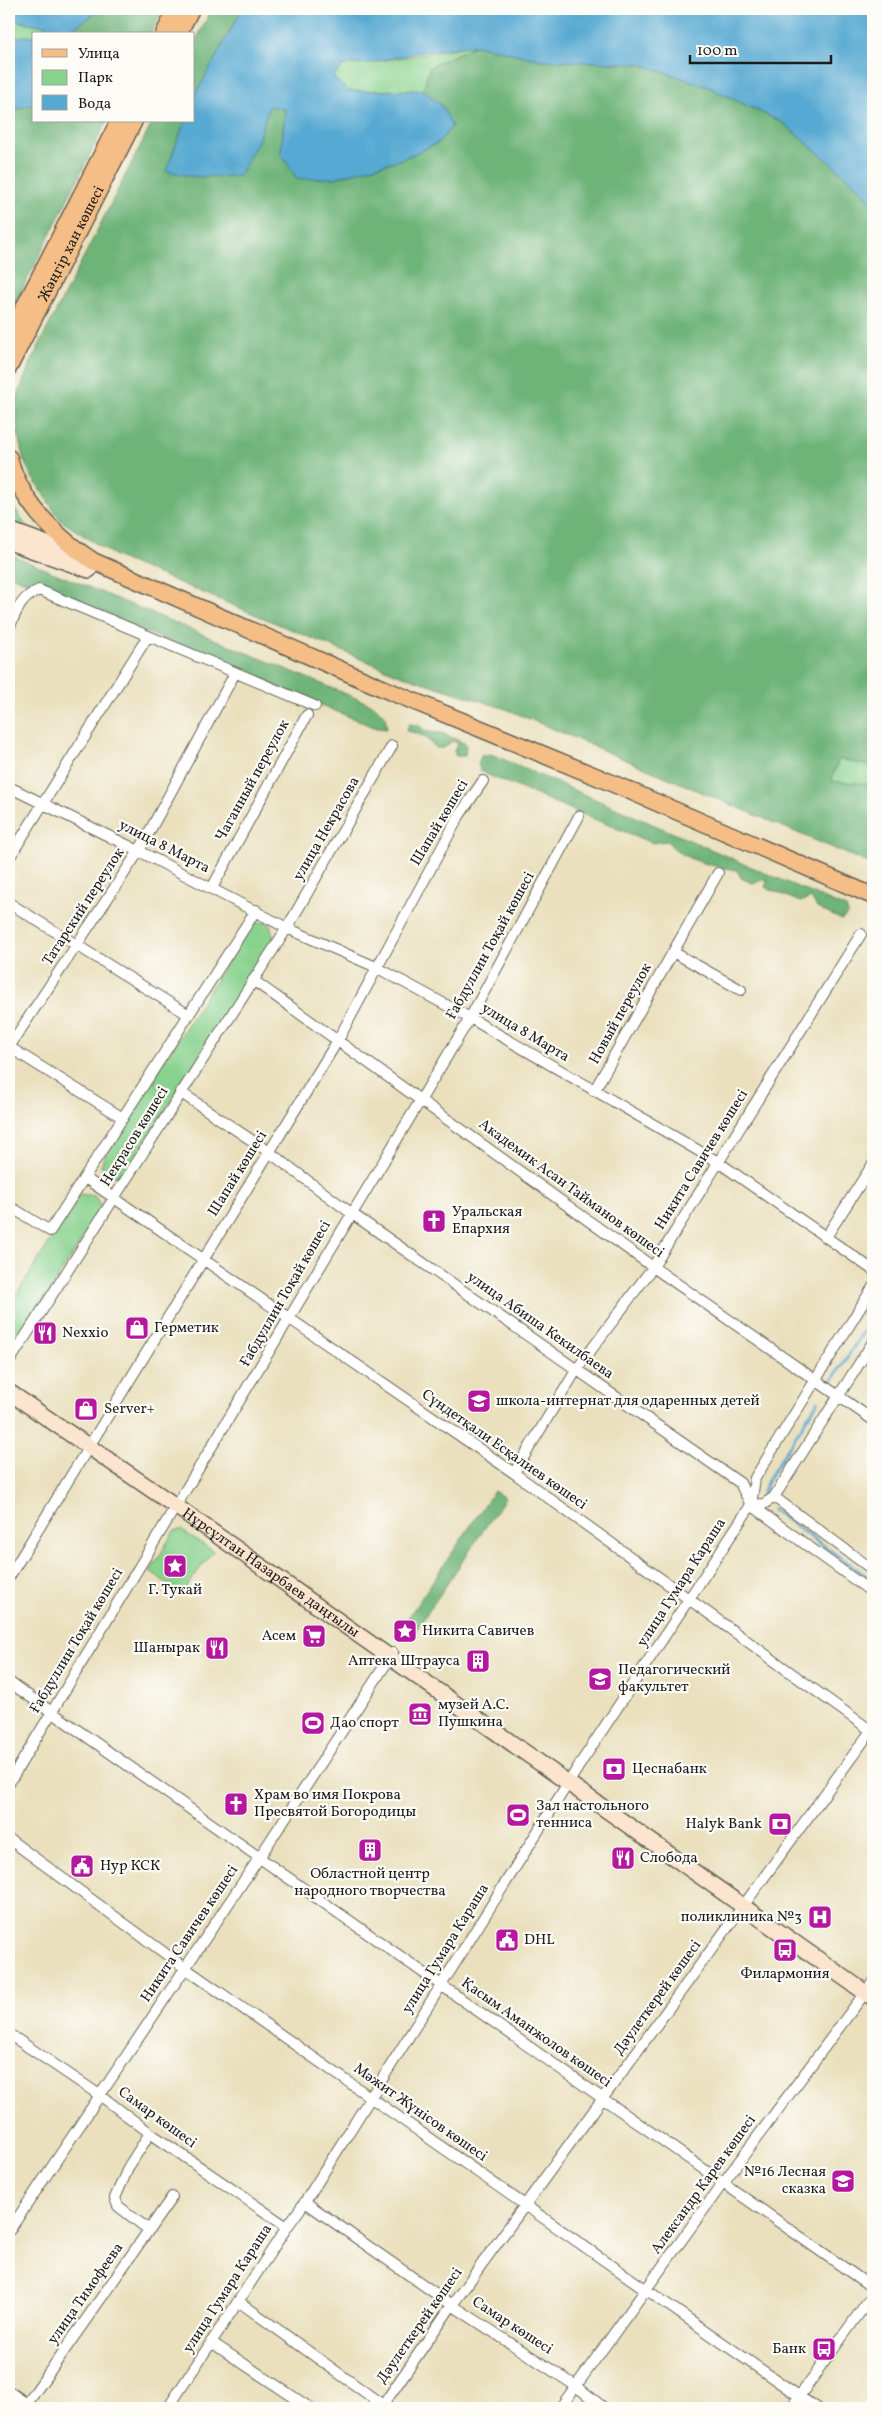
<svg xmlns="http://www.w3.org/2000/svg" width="882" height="2417" font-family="Vollkorn,serif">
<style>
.green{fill:#89d28e;stroke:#527755}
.forest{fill:#6eb479;stroke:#45684a}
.water{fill:#57a9d2;stroke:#3a6277}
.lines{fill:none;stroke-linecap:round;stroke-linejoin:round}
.stream{stroke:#57a9d2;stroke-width:3}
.minor-casing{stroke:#646155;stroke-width:12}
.tertiary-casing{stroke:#646155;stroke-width:15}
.secondary-casing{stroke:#646155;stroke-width:18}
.primary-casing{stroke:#646155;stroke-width:19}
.minor{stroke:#fff;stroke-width:10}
.tertiary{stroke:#fff;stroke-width:12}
.secondary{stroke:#fbe5cf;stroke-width:15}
.primary{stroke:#f5be86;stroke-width:16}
.labels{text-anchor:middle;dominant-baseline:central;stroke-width:4.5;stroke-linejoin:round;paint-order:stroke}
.street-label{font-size:15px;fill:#1c1c1c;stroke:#fdfcf7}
.poi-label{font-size:15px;fill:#1c1c1c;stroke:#fdfcf7;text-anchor:start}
</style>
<rect width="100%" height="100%" fill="#fdfcf7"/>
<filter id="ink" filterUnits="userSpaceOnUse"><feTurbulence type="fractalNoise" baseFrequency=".02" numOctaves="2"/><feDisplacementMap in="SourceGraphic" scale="10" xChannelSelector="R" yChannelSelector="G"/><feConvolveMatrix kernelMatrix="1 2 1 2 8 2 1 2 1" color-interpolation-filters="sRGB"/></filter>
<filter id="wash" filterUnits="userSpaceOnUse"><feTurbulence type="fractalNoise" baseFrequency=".0096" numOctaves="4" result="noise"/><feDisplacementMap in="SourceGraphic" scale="20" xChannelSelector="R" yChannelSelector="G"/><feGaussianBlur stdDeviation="1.12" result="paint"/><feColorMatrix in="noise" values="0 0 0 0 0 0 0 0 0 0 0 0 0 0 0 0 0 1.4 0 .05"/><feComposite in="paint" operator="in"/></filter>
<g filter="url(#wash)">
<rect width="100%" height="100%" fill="#eae0be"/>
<path class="green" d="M96 9H107L93 34H34V36L9 37V20L70 30 96 13Z
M476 45 430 67 423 90 348 91 333 77 344 65C388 62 432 51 476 45Z
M9 499 28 530 9 524Z
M839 759 870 766 873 770V781L868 784 831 782Z
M269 922 274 939 127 1170 120 1177 108 1175 101 1165 105 1155 252 923Z
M80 1194 95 1196 102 1208 9 1355V1306Z
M181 1530 213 1551 182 1593 150 1572 174 1531Z"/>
<path class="forest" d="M96 9H163L151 34H68L70 30 96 13Z
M212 9H242L194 99V44Z
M476 45 542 60 640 64 708 87 783 123 862 190 873 205V770L870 766 839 759 831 781 868 784 873 781V865L506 709 400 675 115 556 60 520 32 477 24 461 18 436 15 403 28 369 47 329 153 121H185L167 171 258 141 269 106 285 109 281 154 335 178 402 159 438 143 443 107 423 90 430 67Z
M34 104V121H107L9 316V108H21Z
M9 554 375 706 385 716 387 729 376 728 9 575Z
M409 724 418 725 427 732 442 733 466 744 465 756H456L454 751 458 743 452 741 444 748H435C427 737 420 733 406 731Z
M491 754 846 908 848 913 842 920 817 908 811 898 800 902 765 887 768 879 752 883 741 878 737 870C712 866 683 861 667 841L652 843 488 775 480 770 478 763 482 755Z
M494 1491 505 1498 410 1639 399 1631Z"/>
<path class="water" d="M9 9H96V13L70 30 9 20Z
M242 9H873V205L862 190 783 123 708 87 640 64 542 60 476 45 421 52 370 63 344 65 333 77 348 91 423 90 443 107 452 126 438 143 402 159 335 178 297 179 281 154 285 109 269 106 258 141 239 176 196 177 166 171 185 121H194L195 95Z
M34 36V104L21 108H9V37Z"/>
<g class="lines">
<path class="stream" d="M833 1379 873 1317
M763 1493 769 1478 818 1401
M773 1510 873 1581"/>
</g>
</g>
<g filter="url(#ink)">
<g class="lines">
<g class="minor-casing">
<path id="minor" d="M9 628C16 612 21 597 39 590L315 706
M9 787 139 851 287 928 376 967 470 1018 718 1162 873 1270
M9 858 148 636
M212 888 307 715
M9 903 189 1015
M673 952 741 990
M253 980 653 1267 873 1420
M9 1047 139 851 235 673
M9 1047 123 1118
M594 1091 718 873
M180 1092 269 1152 351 1213 740 1483 751 1505 873 1593
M85 1178 514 1473 873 1732
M9 1206 50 1231 256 910
M826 1237 873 1164
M9 1362 287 928 392 746
M514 1473 577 1369 653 1267 861 934
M774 1497 873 1570
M751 1505 764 1504 774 1497 873 1342
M9 1577 338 1040 459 816 483 781
M9 1682 873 2288
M9 1783 470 1018 579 816
M9 1839 185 1968 816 2408
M9 2034 101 2096 150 2133 287 2227
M305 2202 452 2305 576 2386 604 2408
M149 2230 118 2206 115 2198 129 2166 150 2133
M9 2231 259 1858 393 1653
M238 2301 387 2408
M211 2342 310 2408
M24 2408 172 2197
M168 2408 287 2227 305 2202 582 1761 751 1505 755 1478 873 1287
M381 2408 452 2305 873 1728
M560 2408 723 2183 873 1982
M791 2408 873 2294"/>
</g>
<g class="tertiary-casing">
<path id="tertiary" d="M9 2393 31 2408"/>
</g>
<g class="secondary-casing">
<g id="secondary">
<path d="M9 530 80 556"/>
<path d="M9 542 89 570"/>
<path id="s1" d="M9 1392 177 1507 873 1998"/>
</g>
</g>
<g class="primary-casing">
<g id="primary">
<path d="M164 34 176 9"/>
<path d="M178 34 191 9"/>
<path d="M9 337 119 121"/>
<path id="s2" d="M9 367 134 121"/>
<path d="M9 458C21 503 55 536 93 561L389 691 600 778 873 896"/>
</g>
</g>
<use href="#minor" class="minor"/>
<use href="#tertiary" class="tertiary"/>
<use href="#secondary" class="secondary"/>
<use href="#primary" class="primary"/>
</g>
</g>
<defs>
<g id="church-square" transform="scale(1.25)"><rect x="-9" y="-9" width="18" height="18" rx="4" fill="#b5179e" stroke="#fdfcf7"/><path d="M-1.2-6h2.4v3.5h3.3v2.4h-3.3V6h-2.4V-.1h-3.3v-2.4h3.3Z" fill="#fff"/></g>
<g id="shop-square" transform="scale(1.25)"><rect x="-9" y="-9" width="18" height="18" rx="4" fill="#b5179e" stroke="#fdfcf7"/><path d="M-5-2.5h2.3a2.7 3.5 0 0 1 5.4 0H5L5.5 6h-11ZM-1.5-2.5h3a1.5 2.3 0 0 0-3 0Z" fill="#fff"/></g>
<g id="restaurant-square" transform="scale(1.25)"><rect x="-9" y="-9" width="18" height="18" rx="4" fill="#b5179e" stroke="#fdfcf7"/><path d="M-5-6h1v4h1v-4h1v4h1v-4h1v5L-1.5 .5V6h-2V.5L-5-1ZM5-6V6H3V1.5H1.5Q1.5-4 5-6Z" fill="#fff"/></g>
<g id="school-square" transform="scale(1.25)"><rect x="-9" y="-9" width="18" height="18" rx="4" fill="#b5179e" stroke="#fdfcf7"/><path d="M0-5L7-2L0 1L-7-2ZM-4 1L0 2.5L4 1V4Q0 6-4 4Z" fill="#fff"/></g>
<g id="sight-square" transform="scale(1.25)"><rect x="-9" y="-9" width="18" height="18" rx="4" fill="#b5179e" stroke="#fdfcf7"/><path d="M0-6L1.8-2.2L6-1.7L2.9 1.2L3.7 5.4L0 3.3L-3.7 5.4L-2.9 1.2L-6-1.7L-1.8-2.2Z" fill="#fff"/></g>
<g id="supermarket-square" transform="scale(1.25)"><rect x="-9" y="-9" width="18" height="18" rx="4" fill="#b5179e" stroke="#fdfcf7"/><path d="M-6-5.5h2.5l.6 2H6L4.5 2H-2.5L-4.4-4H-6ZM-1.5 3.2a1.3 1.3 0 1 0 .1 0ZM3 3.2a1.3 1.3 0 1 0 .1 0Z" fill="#fff"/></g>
<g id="building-square" transform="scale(1.25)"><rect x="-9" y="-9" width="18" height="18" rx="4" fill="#b5179e" stroke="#fdfcf7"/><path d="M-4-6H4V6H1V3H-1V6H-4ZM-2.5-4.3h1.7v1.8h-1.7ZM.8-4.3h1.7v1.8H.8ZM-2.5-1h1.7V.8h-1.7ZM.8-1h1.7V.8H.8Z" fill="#fff"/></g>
<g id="university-square" transform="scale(1.25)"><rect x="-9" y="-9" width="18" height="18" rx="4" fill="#b5179e" stroke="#fdfcf7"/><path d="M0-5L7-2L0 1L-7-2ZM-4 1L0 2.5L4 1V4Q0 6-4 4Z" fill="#fff"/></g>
<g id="museum-square" transform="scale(1.25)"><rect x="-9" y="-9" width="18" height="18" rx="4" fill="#b5179e" stroke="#fdfcf7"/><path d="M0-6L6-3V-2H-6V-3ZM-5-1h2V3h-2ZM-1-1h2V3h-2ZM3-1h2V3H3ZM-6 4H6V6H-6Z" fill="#fff"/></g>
<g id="stadium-square" transform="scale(1.25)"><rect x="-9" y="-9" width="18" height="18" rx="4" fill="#b5179e" stroke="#fdfcf7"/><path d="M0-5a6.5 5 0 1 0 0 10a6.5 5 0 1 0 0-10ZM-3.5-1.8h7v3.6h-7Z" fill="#fff"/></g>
<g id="bank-square" transform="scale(1.25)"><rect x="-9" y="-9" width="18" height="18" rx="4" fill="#b5179e" stroke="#fdfcf7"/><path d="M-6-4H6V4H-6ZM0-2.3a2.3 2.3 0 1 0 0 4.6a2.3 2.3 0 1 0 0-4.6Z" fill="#fff"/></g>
<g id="civic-square" transform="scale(1.25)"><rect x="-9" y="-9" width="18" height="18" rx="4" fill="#b5179e" stroke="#fdfcf7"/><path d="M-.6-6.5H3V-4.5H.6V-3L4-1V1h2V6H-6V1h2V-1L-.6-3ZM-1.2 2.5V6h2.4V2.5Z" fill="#fff"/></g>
<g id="hospital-square" transform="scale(1.25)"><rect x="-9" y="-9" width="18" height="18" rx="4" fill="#b5179e" stroke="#fdfcf7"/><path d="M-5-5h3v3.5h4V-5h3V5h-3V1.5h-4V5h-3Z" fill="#fff"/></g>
<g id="bus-square" transform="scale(1.25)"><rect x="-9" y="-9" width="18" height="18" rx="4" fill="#b5179e" stroke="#fdfcf7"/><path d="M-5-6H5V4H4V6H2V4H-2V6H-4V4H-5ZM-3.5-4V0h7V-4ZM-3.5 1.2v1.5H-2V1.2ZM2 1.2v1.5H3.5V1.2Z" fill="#fff"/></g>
</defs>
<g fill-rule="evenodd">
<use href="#church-square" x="434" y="1221"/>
<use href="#shop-square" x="137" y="1328"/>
<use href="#restaurant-square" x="45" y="1333"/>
<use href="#school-square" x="479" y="1401"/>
<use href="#shop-square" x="86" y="1409"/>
<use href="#sight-square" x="175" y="1566"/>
<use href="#sight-square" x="405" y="1631"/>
<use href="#supermarket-square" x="314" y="1636"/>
<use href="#restaurant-square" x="217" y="1648"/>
<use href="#building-square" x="478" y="1661"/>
<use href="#university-square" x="600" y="1679"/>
<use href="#museum-square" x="420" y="1714"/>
<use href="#stadium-square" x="313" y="1723"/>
<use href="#bank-square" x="614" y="1769"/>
<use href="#church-square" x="236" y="1804"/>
<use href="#stadium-square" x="518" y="1815"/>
<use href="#bank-square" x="780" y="1824"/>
<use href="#building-square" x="370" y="1850"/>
<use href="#restaurant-square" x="623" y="1858"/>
<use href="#civic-square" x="82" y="1866"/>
<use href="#hospital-square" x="820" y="1917"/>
<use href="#civic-square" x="507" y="1940"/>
<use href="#bus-square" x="785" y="1950"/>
<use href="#school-square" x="843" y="2181"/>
<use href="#bus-square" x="824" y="2349"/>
</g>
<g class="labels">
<g class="street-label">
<text stroke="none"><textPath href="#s2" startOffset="138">Жәңгір хан көшесі</textPath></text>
<text transform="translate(253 781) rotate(-61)">Чаганный переулок</text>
<text transform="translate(440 823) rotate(-59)">Шапай көшесі</text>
<text transform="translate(327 829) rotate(-60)">улица Некрасова</text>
<text transform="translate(164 847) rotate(27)">улица 8 Марта</text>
<text transform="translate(84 907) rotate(-57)">Татарский переулок</text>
<text transform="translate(491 946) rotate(-61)">Ғабдуллин Тоқай көшесі</text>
<text transform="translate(621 1014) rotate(-61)">Новый переулок</text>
<text transform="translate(525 1033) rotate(31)">улица 8 Марта</text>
<text transform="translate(135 1137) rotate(-58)">Некрасов көшесі</text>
<text transform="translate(702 1160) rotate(-58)">Никита Савичев көшесі</text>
<text transform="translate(238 1174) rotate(-58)">Шапай көшесі</text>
<text transform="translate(571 1189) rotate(36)">Академик Асан Тайманов көшесі</text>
<text transform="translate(286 1294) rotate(-60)">Ғабдуллин Тоқай көшесі</text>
<text transform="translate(540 1326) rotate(35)">улица Абиша Кекилбаева</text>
<text transform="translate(504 1450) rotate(35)">Сүндетқали Есқалиев көшесі</text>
<text stroke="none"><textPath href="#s1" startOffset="318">Нұрсұлтан Назарбаев даңғылы</textPath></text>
<text transform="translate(682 1583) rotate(-57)">улица Гумара Караша</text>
<text transform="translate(77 1641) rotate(-59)">Ғабдуллин Тоқай көшесі</text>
<text transform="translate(190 1934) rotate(-56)">Никита Савичев көшесі</text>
<text transform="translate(446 1949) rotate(-58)">улица Гумара Караша</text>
<text transform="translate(658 1998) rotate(-54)">Дәулеткерей көшесі</text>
<text transform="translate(536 2033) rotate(35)">Қасым Аманжолов көшесі</text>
<text transform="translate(420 2113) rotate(35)">Мәжит Жүнісов көшесі</text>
<text transform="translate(157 2118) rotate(36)">Самар көшесі</text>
<text transform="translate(704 2185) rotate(-54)">Александр Карев көшесі</text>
<text transform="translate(228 2289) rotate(-57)">улица Гумара Караша</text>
<text transform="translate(86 2294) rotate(-55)">улица Тимофеева</text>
<text transform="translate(420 2326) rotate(-55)">Дәулеткерей көшесі</text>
<text transform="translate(512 2326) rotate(33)">Самар көшесі</text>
</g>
<g class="poi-label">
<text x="452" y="1212">Уральская<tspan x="452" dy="17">Епархия</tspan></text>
<text x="154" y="1328">Герметик</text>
<text x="62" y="1333">Nexxio</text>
<text x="496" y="1401">школа-интернат для одаренных детей</text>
<text x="104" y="1409">Server+</text>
<text x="175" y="1590" text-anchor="middle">Г. Тукай</text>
<text x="422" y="1631">Никита Савичев</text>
<text x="296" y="1636" text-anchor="end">Асем</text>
<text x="200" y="1648" text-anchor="end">Шанырак</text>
<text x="460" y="1661" text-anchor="end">Аптека Штрауса</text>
<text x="618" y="1670">Педагогический<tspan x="618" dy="17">факультет</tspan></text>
<text x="438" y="1705">музей А.С.<tspan x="438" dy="17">Пушкина</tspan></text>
<text x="330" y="1723">Дао спорт</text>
<text x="632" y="1769">Цеснабанк</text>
<text x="254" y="1795">Храм во имя Покрова<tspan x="254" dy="17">Пресвятой Богородицы</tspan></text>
<text x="536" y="1806">Зал настольного<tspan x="536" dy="17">тенниса</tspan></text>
<text x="762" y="1824" text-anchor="end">Halyk Bank</text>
<text x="640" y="1858">Слобода</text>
<text x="100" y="1866">Нур КСК</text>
<text x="370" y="1874" text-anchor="middle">Областной центр<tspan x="370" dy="17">народного творчества</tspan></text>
<text x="802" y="1917" text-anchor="end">поликлиника №3</text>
<text x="524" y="1940">DHL</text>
<text x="785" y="1974" text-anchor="middle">Филармония</text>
<text x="826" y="2172" text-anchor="end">№16 Лесная<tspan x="826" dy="17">сказка</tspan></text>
<text x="806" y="2349" text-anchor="end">Банк</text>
</g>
</g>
<rect width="882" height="2417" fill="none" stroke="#fdfcf7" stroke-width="30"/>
<rect x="32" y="32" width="162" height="90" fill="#fdfcf7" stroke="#a3a29f"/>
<rect x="42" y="49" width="25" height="8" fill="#f5be86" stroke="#a3a29f"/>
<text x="78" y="58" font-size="15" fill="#1c1c1c">Улица</text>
<rect x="42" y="70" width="25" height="15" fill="#89d28e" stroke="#a3a29f"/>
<text x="78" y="82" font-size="15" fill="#1c1c1c">Парк</text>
<rect x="42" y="95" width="25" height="15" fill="#57a9d2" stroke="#a3a29f"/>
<text x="78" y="108" font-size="15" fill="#1c1c1c">Вода</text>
<path d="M690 55v8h141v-8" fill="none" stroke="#1c1c1c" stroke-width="2.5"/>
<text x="697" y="55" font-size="15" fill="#1c1c1c" stroke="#fdfcf7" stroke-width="4" paint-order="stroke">100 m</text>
</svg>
